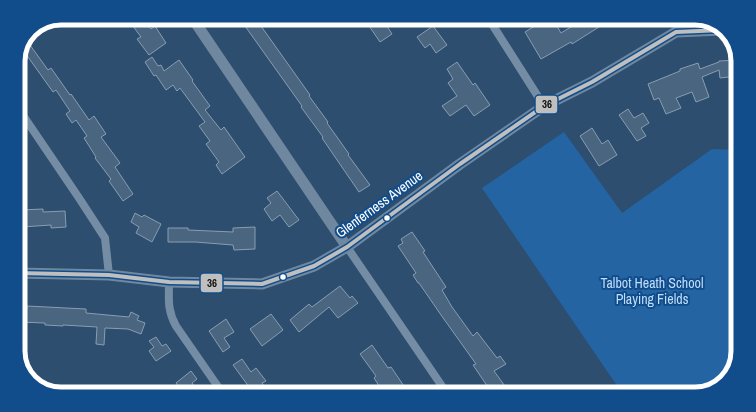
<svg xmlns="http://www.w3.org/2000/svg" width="756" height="412" font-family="'Archivo Narrow',sans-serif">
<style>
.green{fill:#2464a3}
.building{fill:#4a6580;stroke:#889db2}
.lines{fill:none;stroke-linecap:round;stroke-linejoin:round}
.street{stroke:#748ca4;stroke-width:8}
.secondary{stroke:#6f889f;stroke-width:11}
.bus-1-casing{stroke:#114d8b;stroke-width:7}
.bus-1{stroke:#c0bfbf;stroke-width:4}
.bus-dot{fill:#fff;stroke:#114d8b;stroke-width:1.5}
.labels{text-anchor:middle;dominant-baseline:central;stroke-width:4;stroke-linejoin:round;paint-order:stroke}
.street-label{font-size:14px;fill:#fff;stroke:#114d8b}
.park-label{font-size:14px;fill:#bfdefd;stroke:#114d8b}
.rim{fill:none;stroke:#fff;stroke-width:5}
.line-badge{stroke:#114d8b;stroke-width:1.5}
.pale-badge-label{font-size:11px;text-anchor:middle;font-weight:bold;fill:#111}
</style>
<rect width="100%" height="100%" fill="#2d4e6f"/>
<path class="green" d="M564 132 622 213 712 149 737 150 733 370 717 388 695 394 622 393 482 188Z"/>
<path class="building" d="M127 18 143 19 151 29 155 26 166 43 149 55 137 39 141 37Z
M240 19H256L310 95 309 96 328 122 327 123 349 154 348 155 370 185 359 192 322 138 323 137 301 107 302 106Z
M365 20H383L392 34 380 42Z
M543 21H554L561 33 579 22H596L599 27 572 44 571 42 541 59 525 32Z
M433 26 447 45 436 53 430 44 425 48 417 37Z
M30 45 48 70 51 68 70 95 71 94 89 120 94 116 106 134 101 137 120 163 115 167 133 194 123 201 109 181 111 179 95 158 96 157 84 138 87 136 76 120 72 123 66 114 70 111 56 90 53 92 23 50Z
M152 57 158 66 161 65 164 71 179 60 193 80 192 81 210 106 205 110 221 130 224 127 245 157 222 174 216 165 219 162 206 144 210 141 199 126 205 122 180 88 177 91 173 85 166 90 156 75 154 76 145 62Z
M738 60V76L720 78 719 70 702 77 709 97 696 102 692 92 676 98 681 108 666 114 659 98 654 100 648 84 680 71V69L698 63 700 69 719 62V61Z
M457 62 473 85 475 83 490 105 474 116 466 105 450 116 442 106 457 96 448 83 453 79 447 69Z
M628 109 634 118 643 113 649 123 641 128 646 136 637 141 619 115Z
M592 128 602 144 608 140 617 155 599 166 580 136Z
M277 191 299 220 289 227 280 215 272 221 264 209 271 203 267 198Z
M43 209V212L65 211 66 227 51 228V225L22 227 21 210Z
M135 213 142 217 144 215 161 224 152 242 136 233 139 227 131 222Z
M255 227V249L234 250 233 245 195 242H168V228H188V230L233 232V228Z
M412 232 425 251 423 252 446 287 442 290 452 307 473 336 477 332 497 358 500 356 506 364 494 371 510 393H492L473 365 476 364 441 315 419 283H418L413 275 416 273 398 246 403 243 401 239Z
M340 286 350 298 352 296 358 303 338 318 329 307 299 332 290 320 309 304 312 307Z
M27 306 86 309V313L129 317 131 312 139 316 137 320 145 323 141 334 128 329 105 328 104 345 96 344 97 327 63 325V326L45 325V323L18 322V311H22V309H27Z
M271 314 283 330 262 346 250 329Z
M226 319 234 332 224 338 230 347 223 352 209 331Z
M156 337 162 346 166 344 171 351 156 361 149 351 154 347 149 341Z
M372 345 388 368 391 367 408 392H383L374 378 376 376 360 354Z
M242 359 251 372 256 368 266 381 262 383 268 391H252L233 365Z
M191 371 197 379 192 383 194 386 188 390H181L176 383Z"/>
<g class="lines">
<path class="street" d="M490 21 544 106
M18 108 79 198 105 238 109 275
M347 247 446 392
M169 282C169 299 167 310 176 326L221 391"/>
<path class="secondary" d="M193 19 347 247
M18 273 109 275 169 282 262 284 314 266 347 247 460 164 544 106 592 82 676 32 722 30"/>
<g class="bus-1-casing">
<path id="bus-1" d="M18 273 109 275 169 282 262 284 314 266 347 247 460 164 544 106 592 82 676 32 722 30"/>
</g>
<use href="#bus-1" class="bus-1"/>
</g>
<g class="bus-dot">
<circle cx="387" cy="218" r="3.5"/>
<circle cx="283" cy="277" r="3.5"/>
</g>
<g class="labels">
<g class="street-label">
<text transform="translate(379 204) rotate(-36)">Glenferness Avenue</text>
</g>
<g class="park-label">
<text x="652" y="283">Talbot Heath School<tspan x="652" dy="16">Playing Fields</tspan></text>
</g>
</g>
<path d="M0 0H756V412H0ZM61 25H695A36 36 0 0 1 731 61V351A36 36 0 0 1 695 387H61A36 36 0 0 1 25 351V61A36 36 0 0 1 61 25Z" fill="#114d8b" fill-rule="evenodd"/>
<path class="rim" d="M61 25H695A36 36 0 0 1 731 61V351A36 36 0 0 1 695 387H61A36 36 0 0 1 25 351V61A36 36 0 0 1 61 25Z"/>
<g class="line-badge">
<rect x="535" y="95" width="23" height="19" rx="4" fill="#c0bfbf"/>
<rect x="200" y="273" width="23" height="20" rx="4" fill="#c0bfbf"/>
</g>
<g class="pale-badge-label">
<text x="547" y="108">36</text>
<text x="212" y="287">36</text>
</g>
</svg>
